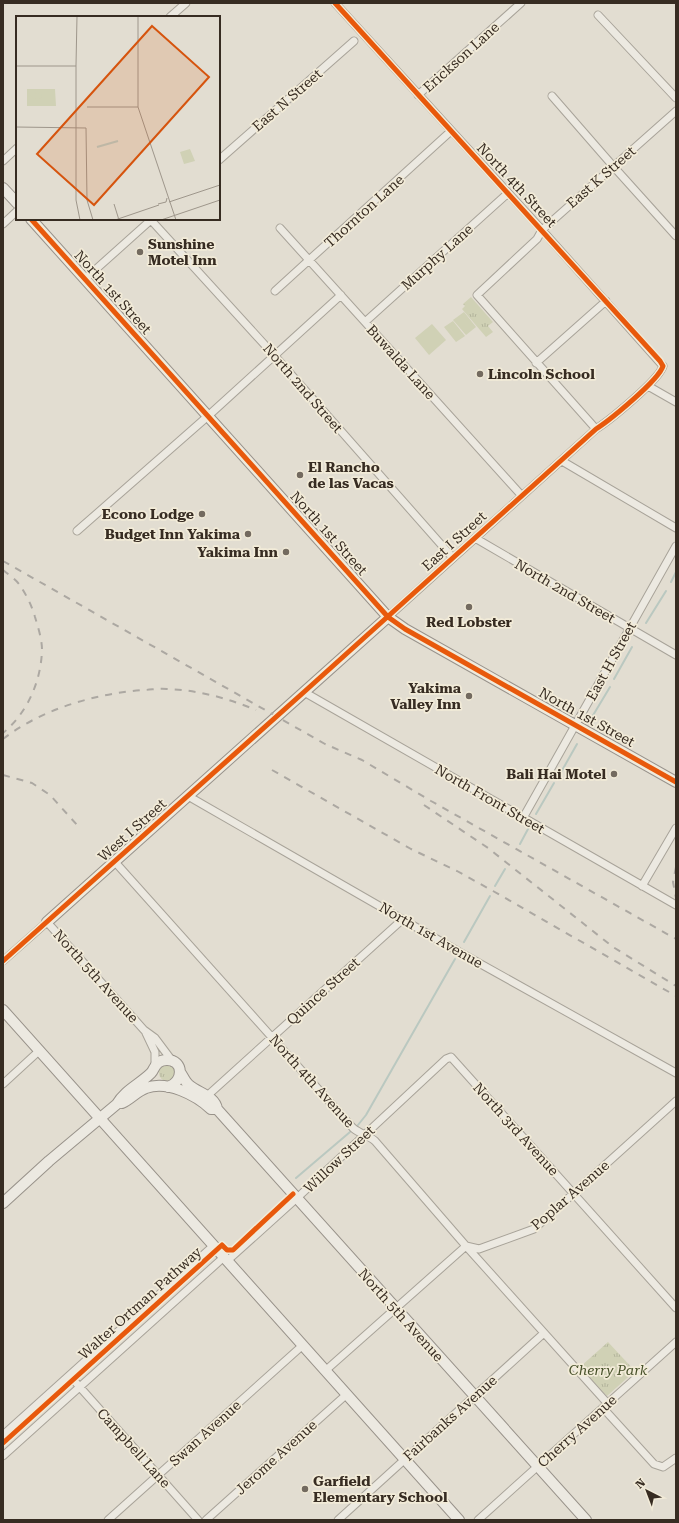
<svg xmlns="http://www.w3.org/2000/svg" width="679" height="1523" font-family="'Roboto Serif',serif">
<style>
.grass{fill:url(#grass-tufts)}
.pitch{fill:#d0d1b5}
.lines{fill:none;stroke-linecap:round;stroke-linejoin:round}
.stream{stroke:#bac8c0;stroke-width:2}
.street-casing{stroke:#a8a399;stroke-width:9}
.secondary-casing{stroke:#98928a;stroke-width:12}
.street{stroke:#ece9e1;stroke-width:7}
.secondary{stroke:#ece9e1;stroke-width:10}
.rail{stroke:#aca8a2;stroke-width:2;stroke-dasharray:7 7;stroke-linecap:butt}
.cycleway-casing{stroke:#f2ebd8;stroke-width:8}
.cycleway{stroke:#e8590c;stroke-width:5}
.poi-dot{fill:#736a5f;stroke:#f2ebd8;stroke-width:1.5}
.labels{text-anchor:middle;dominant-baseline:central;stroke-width:3.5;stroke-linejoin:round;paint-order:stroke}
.street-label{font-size:14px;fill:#372c22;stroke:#f2ebd8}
.poi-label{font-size:14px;font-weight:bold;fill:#372c22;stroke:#f2ebd8;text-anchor:end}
.park-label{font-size:14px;font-style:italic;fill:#47512a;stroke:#f2ebd8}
.inset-river{fill:none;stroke:#bac8c0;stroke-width:2}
.inset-road{fill:none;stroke:#9e968b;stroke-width:1}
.view{fill:#d6540e;fill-opacity:0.15;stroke:#d6540e;stroke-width:2}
.inset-edge{fill:none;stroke:#372c22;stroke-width:2}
</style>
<defs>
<pattern id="grass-tufts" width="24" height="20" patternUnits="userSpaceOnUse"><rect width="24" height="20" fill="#d0d1b5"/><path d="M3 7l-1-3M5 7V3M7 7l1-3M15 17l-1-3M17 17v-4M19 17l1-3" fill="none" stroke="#b3b49b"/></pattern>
</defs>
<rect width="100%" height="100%" fill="#e2ddd1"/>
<path class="grass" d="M471 297 493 322 488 326 493 332 486 337 462 309 465 306 463 304Z
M159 1073a8 8 0 1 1 16 0a8 8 0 1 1-16 0Z
M608 1342 635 1371 607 1396 580 1367Z"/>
<path class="pitch" d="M464 312 476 327 466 335 453 320Z
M453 321 465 336 456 342 444 327Z
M432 324 446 340 429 355 415 338Z"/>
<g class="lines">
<path class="stream" d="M671 582 676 572
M646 623 666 591
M614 679 632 647
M592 717 610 687
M560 774 577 744
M536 814 554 783
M520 844 528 829
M495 886 505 869
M464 942 490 896
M358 1125 366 1115 455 959
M296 1178 350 1132"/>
<g class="street-casing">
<path id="street" d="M335 3 542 230 663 366C659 380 610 420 596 429L388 617
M598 15 676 98
M170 17 186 3
M418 95 521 3
M552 96 613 166 676 236
M219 160 354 41
M3 161 17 148
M150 219 274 355 453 558
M3 224 17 211
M280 228 365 322 522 496
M85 279 152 219
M275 291 451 131
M365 322 508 193
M536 363 606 301
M648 386 676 402
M596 429 477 295 537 239 542 230 676 111
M562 461 676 528
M77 531 208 416 341 295
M475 538 676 655
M304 692 676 905
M188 796 461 953 676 1073
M523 818 676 546
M115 862 353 1128C360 1134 368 1135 375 1141L466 1246 608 1404
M642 886 676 828
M3 961 47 922 144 1030 155 1038 173 1062
M146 1033 155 1052V1065
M3 1084 40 1050
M207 1096 403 919
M227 1261 297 1198 446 1059 451 1057 676 1308
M325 1371 466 1246 479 1249 534 1229 676 1101
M70 1376 198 1520
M603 1408 654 1464 663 1467 676 1458
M3 1435 213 1246
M3 1456 224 1257
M108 1520 303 1345
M206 1520 347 1394
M338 1520 544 1333
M478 1520 676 1342"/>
</g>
<g class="secondary-casing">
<path id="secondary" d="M3 188 17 203
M31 219 388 617 405 629 676 782
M47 922 388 617
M3 1010 459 1520
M180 1072C183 1076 185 1082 189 1085 198 1093 215 1096 217 1109L586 1520
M122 1103C131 1099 137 1091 146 1088 167 1080 196 1095 211 1109H217
M3 1203 49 1161 117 1104C125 1090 140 1084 151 1073 154 1070 154 1066 158 1063 160 1061 164 1060 167 1060 184 1060 184 1082 168 1087"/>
</g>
<use href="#street" class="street"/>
<use href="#secondary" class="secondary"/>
<path class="rail" d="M3 561 325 744 362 760 431 801 676 939
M3 570C8 574 15 579 19 584 26 594 32 606 35 617 38 627 42 639 42 650 41 682 27 713 3 733
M3 739C42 709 94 694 143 690 151 690 159 688 167 689 198 690 227 698 256 710
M272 770 411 849 457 871 493 891 676 996
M3 775 32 783 50 795 78 826
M424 805 488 848 613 947 676 986
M676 867 673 882 676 898"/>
<g class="cycleway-casing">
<path id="cycleway" d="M31 219 388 617 405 629 676 782
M3 961 304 692 596 429C610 420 659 380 663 366L660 361 335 3
M3 1443 222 1245 227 1250H233L293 1194"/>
</g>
<use href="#cycleway" class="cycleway"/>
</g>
<g class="poi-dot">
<circle cx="140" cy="252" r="4"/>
<circle cx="480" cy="374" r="4"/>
<circle cx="300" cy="475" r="4"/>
<circle cx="202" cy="514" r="4"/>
<circle cx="248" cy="534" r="4"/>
<circle cx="286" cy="552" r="4"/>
<circle cx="469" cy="607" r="4"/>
<circle cx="469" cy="696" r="4"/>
<circle cx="614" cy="774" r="4"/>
<circle cx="305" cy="1489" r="4"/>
</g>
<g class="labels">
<g class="street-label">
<text transform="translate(461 57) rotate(-42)">Erickson Lane</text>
<text transform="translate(287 100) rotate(-41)">East N Street</text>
<text transform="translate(601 177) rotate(-41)">East K Street</text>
<text transform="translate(517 185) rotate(47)">North 4th Street</text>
<text transform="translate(364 211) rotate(-42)">Thornton Lane</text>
<text transform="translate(437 257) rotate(-42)">Murphy Lane</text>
<text transform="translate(113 292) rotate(48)">North 1st Street</text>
<text transform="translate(401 362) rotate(48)">Buwalda Lane</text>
<text transform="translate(303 388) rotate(49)">North 2nd Street</text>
<text transform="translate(329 533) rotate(48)">North 1st Street</text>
<text transform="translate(454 541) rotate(-42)">East I Street</text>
<text transform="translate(565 591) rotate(30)">North 2nd Street</text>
<text transform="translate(611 661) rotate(-61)">East H Street</text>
<text transform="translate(587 717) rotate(29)">North 1st Street</text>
<text transform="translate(490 799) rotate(30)">North Front Street</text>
<text transform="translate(132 830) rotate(-42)">West I Street</text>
<text transform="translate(431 935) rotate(30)">North 1st Avenue</text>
<text transform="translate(96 976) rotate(48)">North 5th Avenue</text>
<text transform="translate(323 991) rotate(-42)">Quince Street</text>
<text transform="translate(312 1081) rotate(48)">North 4th Avenue</text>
<text transform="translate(516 1129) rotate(48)">North 3rd Avenue</text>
<text transform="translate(339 1159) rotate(-43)">Willow Street</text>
<text transform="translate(570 1195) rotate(-41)">Poplar Avenue</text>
<text transform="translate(140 1303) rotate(-42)">Walter Ortman Pathway</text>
<text transform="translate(401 1315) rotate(48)">North 5th Avenue</text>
<text transform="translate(450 1418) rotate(-42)">Fairbanks Avenue</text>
<text transform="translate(577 1431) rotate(-42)">Cherry Avenue</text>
<text transform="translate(205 1433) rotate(-42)">Swan Avenue</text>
<text transform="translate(134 1448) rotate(48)">Campbell Lane</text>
<text transform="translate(276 1457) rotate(-42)">Jerome Avenue</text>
</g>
<g class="poi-label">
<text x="148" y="244" text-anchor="start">Sunshine<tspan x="148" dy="16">Motel Inn</tspan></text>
<text x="488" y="374" text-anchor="start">Lincoln School</text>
<text x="308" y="467" text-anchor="start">El Rancho<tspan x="308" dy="16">de las Vacas</tspan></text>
<text x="194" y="514">Econo Lodge</text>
<text x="240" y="534">Budget Inn Yakima</text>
<text x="278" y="552">Yakima Inn</text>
<text x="469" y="622" text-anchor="middle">Red Lobster</text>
<text x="461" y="688">Yakima<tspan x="461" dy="16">Valley Inn</tspan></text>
<text x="606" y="774">Bali Hai Motel</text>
<text x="313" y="1481" text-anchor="start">Garfield<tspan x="313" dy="16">Elementary School</tspan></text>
</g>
<g class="park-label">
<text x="608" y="1370">Cherry Park</text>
</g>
</g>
<g transform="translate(16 16)">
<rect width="204" height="204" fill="#e2ddd1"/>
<path d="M11 73H39L40 90H11ZM174 133 179 145 168 148 164 136Z" fill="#d0d1b5"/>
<path d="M12 74H19L20 78 26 76 25 82 18 83 13 78Z" fill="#d0d1b5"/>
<path class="inset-river" d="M81 131 102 125"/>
<path class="inset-road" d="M122 0V91L160 204M60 49V184L64 204M60 49 61 0M0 50H60M71 91H122M0 111 70 112 71 184 77 204M153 186 204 169M98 188 103 204M142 188 150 186 151 182M99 204 143 189M145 204 204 184"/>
<path class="view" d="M136 10 193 61 78 189 21 138Z"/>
<rect width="204" height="204" class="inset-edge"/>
</g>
<rect width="679" height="1523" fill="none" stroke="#372c22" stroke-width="8"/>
<g transform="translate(647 1491) rotate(318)" stroke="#f2ebd8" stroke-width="3" paint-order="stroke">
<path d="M0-3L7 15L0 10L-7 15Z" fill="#372c22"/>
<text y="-6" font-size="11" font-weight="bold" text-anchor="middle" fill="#372c22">N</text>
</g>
</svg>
